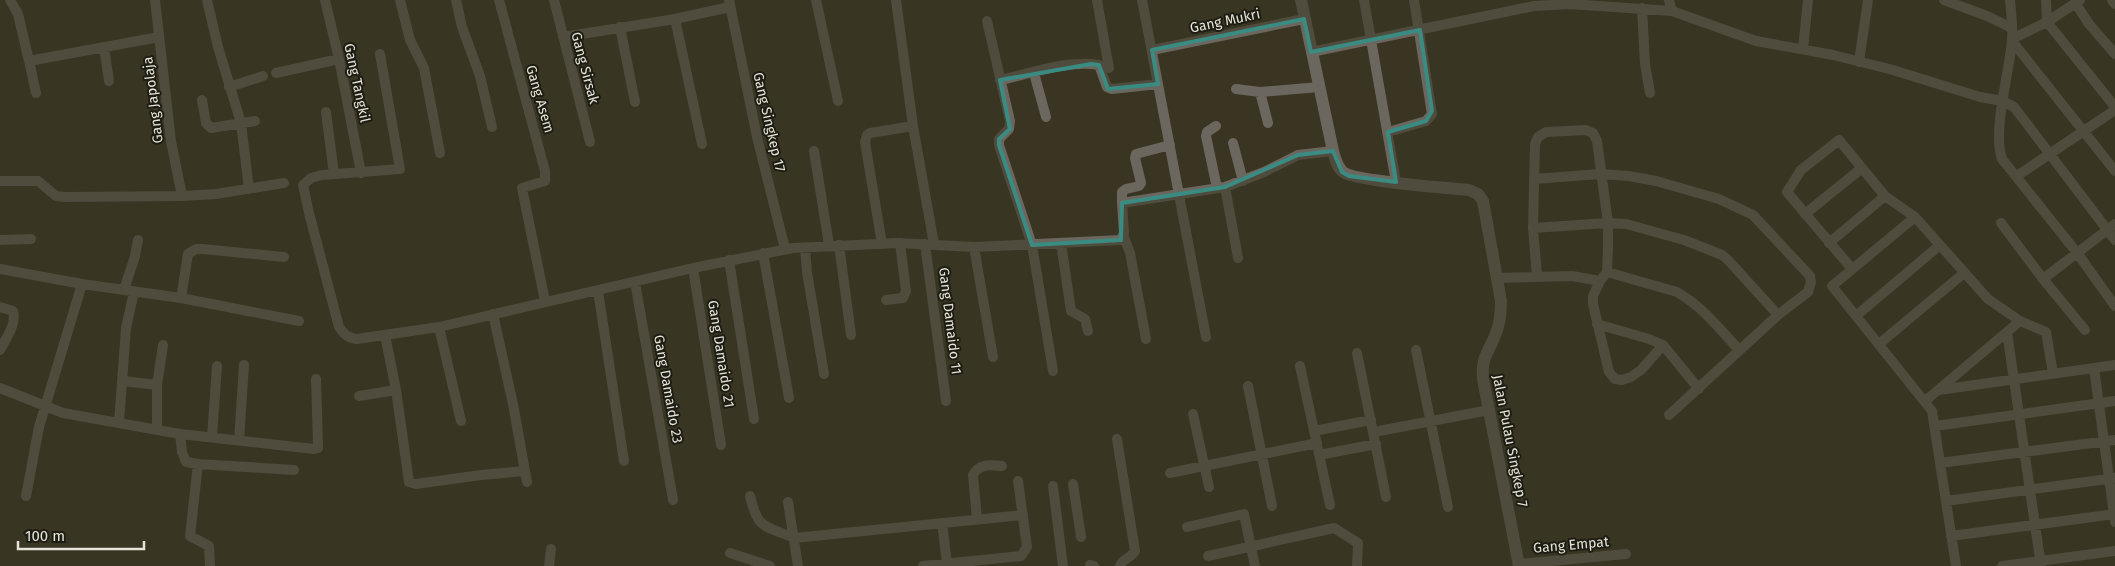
<svg xmlns="http://www.w3.org/2000/svg" width="2115" height="566" font-family="'Fira Sans',sans-serif">
<style>
.lines{fill:none;stroke-linecap:round;stroke-linejoin:round}
.minor{stroke:#6b675e;stroke-width:10}
.tertiary{stroke:#6b675e;stroke-width:12}
.marked{fill:none;stroke:#3a8c83;stroke-width:4;stroke-linejoin:round}
.labels{text-anchor:middle;dominant-baseline:central;stroke-width:4;stroke-linejoin:round;paint-order:stroke}
.street-label{font-size:14px;fill:#e6e3d7;stroke:#1e1d14}
</style>
<rect width="100%" height="100%" fill="#393522"/>
<g class="lines">
<path class="minor" d="M10 0 18 14 29 61 159 37
M155 0 171 141 182 196
M207 0 218 47 241 123 249 189
M325 0 339 59 361 173
M400 0 410 40 424 68 440 153
M456 0 462 27 480 76 492 127
M499 0 545 171V181L522 188 545 301
M554 0 590 142
M729 0 757 137 785 249
M816 0 838 101
M896 0 913 126 934 244
M1097 0 1109 68
M1142 0 1206 337
M1364 0 1396 182
M1669 0 1672 11
M1944 0 1987 16 2012 28
M2010 0C2011 13 2013 26 2012 39 2010 71 1992 130 2002 159L2078 254 2115 306
M2046 0 2047 22 2115 107
M2112 0 2115 4
M2076 4 2089 24 2115 54
M1642 8 1645 64 1650 93
M675 19 702 144
M987 21 1010 121 1009 129 999 139V145L1032 245 1053 371
M620 27 635 102
M563 37 675 19 730 7
M2012 39 2047 22 2080 0
M2012 41 2115 171
M104 47 109 81
M1803 49 1808 0
M1152 50 1304 19
M1311 52 1534 6 1569 4 1672 11 1756 41 1833 55 1893 70 1980 97 2003 101 2014 107 2021 116 2115 240
M380 54 400 169 322 175 311 178 303 185 309 213 339 327C345 335 348 338 357 339L439 327 693 268 793 248 898 243 974 247 1121 240 1124 233 1122 203 1225 187 1264 172 1298 155 1333 151
M29 61 36 93
M1859 62 1868 0
M276 73 339 59
M1034 73 1046 117
M1000 80C1029 74 1070 59 1099 65L1107 87 1112 89 1158 84
M229 87 263 76
M1236 89 1260 92 1319 87
M1260 92 1268 123
M202 100 206 123 211 128 255 121
M326 112 334 174
M1216 126 1207 132 1206 136 1217 188
M1388 132 1426 121 1432 114 1414 0
M1233 143 1243 181
M814 151 829 245
M2017 176 2115 110
M1534 179 1600 174 1629 176 1656 181 1719 199 1753 215 1810 276 1811 282 1808 292 1778 315 1669 415
M0 181H38L56 196 65 197 182 196 216 194 284 183
M1225 187 1238 258
M1122 203V192L1126 189 1139 186 1141 183 1135 158 1136 154 1170 145
M1805 214 1862 168
M1915 217 1832 286 1932 411 1956 566
M2001 223 2043 279
M1533 228 1608 223 1626 224 1684 240 1722 255 1728 260 1778 315
M1124 237 1130 253 1146 339
M0 240 31 239
M1061 243 1071 311 1085 319 1088 331
M1829 243 1885 196
M882 244 865 142 867 135 870 133 913 126
M925 244 946 401
M839 245 851 335
M974 247 993 357
M805 248 807 272 824 374
M763 253 789 398
M729 260 754 419
M693 268 721 445
M0 269 82 284 181 298 299 321
M1852 269 1787 192 1801 170 1839 140 1885 196 1915 217 1988 299 2020 321 2046 332 2053 373
M1607 272 1677 292C1703 307 1720 329 1739 350
M1537 276 1533 228 1535 144 1538 137 1546 132 1586 130 1593 133 1597 141 1608 223V247L1607 272 1600 281 1593 296V304L1609 372 1615 379 1622 380 1631 377 1641 370 1663 345
M1496 278 1572 276 1600 281
M635 282 673 500
M124 290 135 256 138 240
M598 291 624 461
M181 298 188 254 196 249H203L284 257
M886 300 903 298 906 291 900 243
M0 307 13 311C17 324 6 338 0 350
M493 314 513 404 527 482
M1856 316 1940 245
M1597 324 1649 339 1663 345 1699 389
M439 327 461 421
M2085 330 2043 279 2115 224
M2007 332 2041 566
M385 335 396 390 409 482 416 484 481 475 525 471
M1879 344 1964 273
M1416 350 1448 507
M1357 353 1386 497
M1300 366 1330 505
M2094 368 2115 522
M123 381 157 385
M1248 386 1272 506
M0 388 63 413 180 434 314 449 318 448V444L316 379
M1939 390 2115 365
M359 396 396 390
M1925 401 2020 321
M1193 414 1209 487
M119 422 126 328 134 292
M1935 426 2115 401
M157 429V385L163 345
M1314 431 1371 420
M1374 432 1489 410
M180 434 182 452 186 462 198 464 294 470
M212 437 217 366
M1117 439 1135 551C1131 558 1122 559 1120 566
M239 440 244 365
M1319 455 1376 444
M1940 463 2115 440
M198 464 190 536 209 546 210 566
M1170 473 1317 443
M1073 484 1081 537
M1053 486 1063 566
M26 496 39 427 82 284
M750 496C758 530 764 525 794 538L1023 515
M1946 501 2115 478
M788 502 798 566
M977 519 973 475C980 463 990 465 1002 466
M942 523 947 563
M1187 527 1244 514 1255 566
M1951 536 2115 514
M730 553 770 566
M1208 556 1334 528 1358 543 1357 566
M1519 564 1626 554
M1090 565 1094 566
M549 566 551 549
M923 566 1021 556 1027 547 1018 481
M2002 566 2115 551"/>
<path class="tertiary" d="M1301 0 1333 151C1335 158 1337 167 1343 172 1354 181 1449 188 1469 190L1478 194 1483 201 1501 301C1501 312 1500 323 1496 333 1489 353 1481 355 1483 379L1519 566"/>
</g>
<path d="M0 0H2115V566H0ZM1304 19 1311 52 1420 30 1432 111 1426 121 1388 132 1396 182 1349 176 1342 172 1333 151 1298 155 1225 187 1122 203 1121 240 1032 245 999 145V139L1010 129 1000 80 1091 64 1099 65 1108 89 1158 84 1152 50Z" fill="#393522" fill-opacity=".55" fill-rule="evenodd"/>
<path class="marked" d="M1304 19 1311 52 1420 30 1432 111 1426 121 1388 132 1396 182 1349 176 1342 172 1333 151 1298 155 1225 187 1122 203 1121 240 1032 245 999 145V139L1010 129 1000 80 1091 64 1099 65 1108 89 1158 84 1152 50Z"/>
<g class="labels">
<g class="street-label">
<text transform="translate(1225 21) rotate(-12)">Gang Mukri</text>
<text transform="translate(585 68) rotate(75)">Gang Sirsak</text>
<text transform="translate(357 83) rotate(78)">Gang Tangkil</text>
<text transform="translate(540 99) rotate(74)">Gang Asem</text>
<text transform="translate(153 100) rotate(-97)">Gang Japolaja</text>
<text transform="translate(769 122) rotate(77)">Gang Singkep 17</text>
<text transform="translate(950 321) rotate(83)">Gang Damaido 11</text>
<text transform="translate(721 354) rotate(81)">Gang Damaido 21</text>
<text transform="translate(668 389) rotate(80)">Gang Damaido 23</text>
<text transform="translate(1510 441) rotate(79)">Jalan Pulau Singkep 7</text>
<text transform="translate(1571 545) rotate(-5)">Gang Empat</text>
</g>
</g>
<path d="M18 541v8h126v-8" fill="none" stroke="#e6e3d7" stroke-width="2.5"/>
<text x="25" y="541" font-size="15" fill="#e6e3d7" stroke="#1e1d14" stroke-width="4" paint-order="stroke">100 m</text>
</svg>
